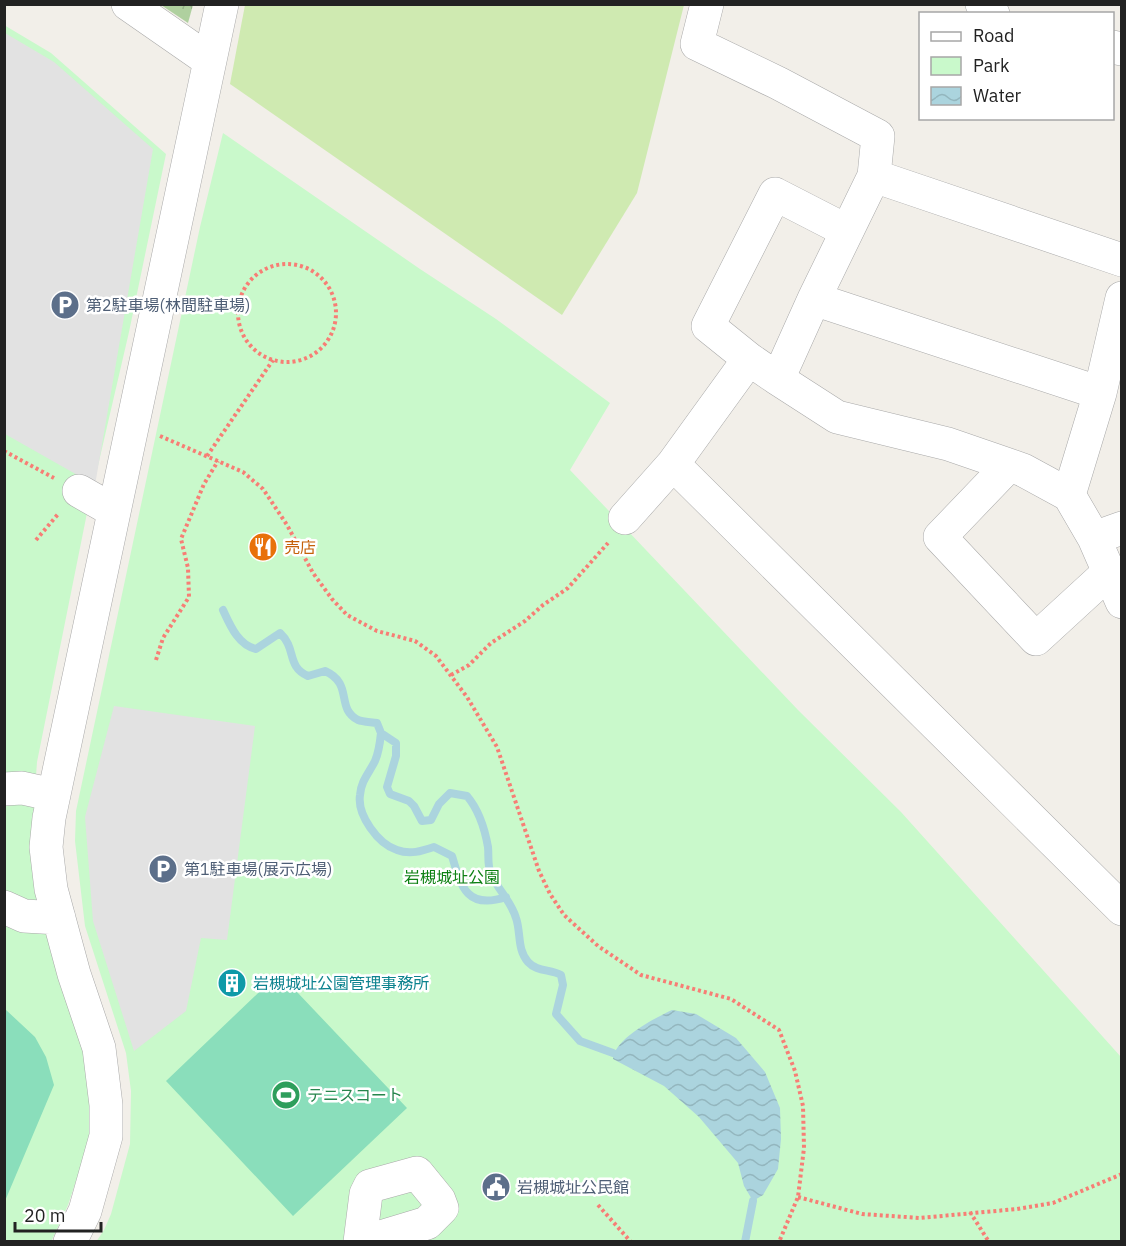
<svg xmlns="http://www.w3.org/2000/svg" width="1126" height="1246" font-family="'IBM Plex Sans','Noto Sans JP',sans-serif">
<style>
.grass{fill:#cfeab1}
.forest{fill:url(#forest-crowns)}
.park{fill:#c9f9cb}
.pitch{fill:#8adebb}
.parking{fill:#e2e2e2}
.water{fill:url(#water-waves)}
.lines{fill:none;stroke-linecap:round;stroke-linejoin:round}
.stream{stroke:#abd4de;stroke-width:8}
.minor-casing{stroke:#a9a9a9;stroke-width:34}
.path{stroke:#f77e75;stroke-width:4;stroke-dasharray:3 3;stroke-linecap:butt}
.minor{stroke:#fff;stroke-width:33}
.labels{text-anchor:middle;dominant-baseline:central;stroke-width:5;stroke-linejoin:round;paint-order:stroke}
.service-label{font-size:16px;fill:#4e5e75;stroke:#fff;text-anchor:start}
.food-label{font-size:16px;fill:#c56008;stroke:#fff;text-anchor:start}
.park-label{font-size:16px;fill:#0e8114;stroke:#fff}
.culture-label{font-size:16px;fill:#0d838f;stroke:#fff;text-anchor:start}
.leisure-label{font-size:16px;fill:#27864d;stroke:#fff;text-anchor:start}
</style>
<defs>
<pattern id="forest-crowns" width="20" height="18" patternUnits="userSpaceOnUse" patternTransform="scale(1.5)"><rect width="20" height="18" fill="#afd09f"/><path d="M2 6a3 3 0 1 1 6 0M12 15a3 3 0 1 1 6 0" fill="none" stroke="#96b289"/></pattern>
<pattern id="water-waves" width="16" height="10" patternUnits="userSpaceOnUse" patternTransform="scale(1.5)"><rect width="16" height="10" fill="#abd4de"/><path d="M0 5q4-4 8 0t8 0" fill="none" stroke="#93b6be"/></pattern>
</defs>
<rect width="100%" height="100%" fill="#f2efe9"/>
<path class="grass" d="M245 5H684L637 193 562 315 230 84Z"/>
<path class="forest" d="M161 5H193L188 23Z"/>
<path class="park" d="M4 25 51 53 166 154 129 332 87 513 37 762 34 804V851L92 1070 93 1130 68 1205 51 1242 4 1241Z
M223 133 420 269 496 319 610 403 570 470 798 710 901 812 1121 1057V1241L96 1242 104 1230 111 1214 130 1144 131 1091 126 1053 85 926 75 841 76 811 200 227Z"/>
<path class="pitch" d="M279 973 407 1108 293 1216 166 1081Z
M5 1009 35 1037 46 1057 54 1085 5 1201Z"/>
<path class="parking" d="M5 33 54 62 153 149 95 485 5 434Z
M114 706 255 726 227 940 201 938 186 1011 134 1051 93 921 85 817Z"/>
<path class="water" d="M672 1010 696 1014 736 1038 765 1072 780 1108 781 1139 778 1169 763 1195 753 1201 744 1186 738 1163 699 1117 664 1086 613 1059C614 1039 655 1018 672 1010Z"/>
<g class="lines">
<path class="stream" d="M223 610C230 625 238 645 256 649L280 633C297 649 286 666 308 676L325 671C354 684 335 708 358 720 363 722 372 722 377 723L381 733 396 743V756L387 787 390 794 409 801 414 806 422 821 431 820 439 804 450 793 467 796C478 809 485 830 488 847 489 856 487 865 491 874 498 890 511 901 516 918 521 932 517 950 528 962 537 972 550 969 561 975L563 985 556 1014 580 1041 613 1053
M381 733C380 743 379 752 375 761 369 773 361 781 360 795 357 815 378 844 397 850 410 855 422 851 434 847L452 856C461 887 467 910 506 897
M745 1242 753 1201"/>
<g class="minor-casing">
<path id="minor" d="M128 4 210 61
M982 4 993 14
M1112 47 1122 49
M874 176 1122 260
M814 299 1100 393
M749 359 708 326 775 194 847 231
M778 379 837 417 948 444 1009 465 1023 470 1069 495 1094 538 1122 602
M673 464 1122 909
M1009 465 940 537 1036 639 1109 572
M79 491 114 511
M1069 495 1100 393 1122 298
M625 518 673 464 749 359 778 379 814 299 874 176 878 136 778 83 697 44 707 4
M1094 538 1122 528
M4 789 22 788 54 795
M4 907 24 916 59 918
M70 1242 85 1211 106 1136V1105L99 1048 74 974 51 889 46 847 49 818 222 4
M360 1242 366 1194 370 1186 417 1173 439 1200 442 1208 427 1223 364 1242"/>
</g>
<path class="path" d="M238 313a49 49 0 1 1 98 0a49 49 0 1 1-98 0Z
M160 436 243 472 263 489 287 525 313 573 332 599 347 615 377 631 415 641 436 656 467 697 497 747 539 871 550 894 564 915 598 946 641 975 731 999 779 1030 795 1071 803 1106 804 1148 798 1197 779 1242
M4 451 54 478
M207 456 273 360
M36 540 59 513
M156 660 163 638 189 597 188 568 181 539 204 484 218 461
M451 675 469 665 491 643 525 621 543 605 568 588 608 543
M798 1197 862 1214 920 1218 1017 1209 1053 1203 1122 1174
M598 1205 631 1242
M970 1212 989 1242"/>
<use href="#minor" class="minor"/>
</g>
<defs>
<g id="parking-disc" transform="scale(1.5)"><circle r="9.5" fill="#5c6f8a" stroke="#fff"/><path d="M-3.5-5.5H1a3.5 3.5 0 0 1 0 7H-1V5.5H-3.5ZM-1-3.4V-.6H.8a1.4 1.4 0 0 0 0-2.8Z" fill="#fff"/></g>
<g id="restaurant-disc" transform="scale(1.5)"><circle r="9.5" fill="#e8710a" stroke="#fff"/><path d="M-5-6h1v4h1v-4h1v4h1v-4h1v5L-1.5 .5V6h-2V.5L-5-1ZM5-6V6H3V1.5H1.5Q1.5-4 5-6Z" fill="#fff"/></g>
<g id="building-disc" transform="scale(1.5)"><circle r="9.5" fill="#0f9aa8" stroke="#fff"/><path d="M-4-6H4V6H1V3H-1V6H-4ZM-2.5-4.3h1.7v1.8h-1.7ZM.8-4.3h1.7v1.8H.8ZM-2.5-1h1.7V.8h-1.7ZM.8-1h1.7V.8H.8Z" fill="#fff"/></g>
<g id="stadium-disc" transform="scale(1.5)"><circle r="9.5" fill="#2e9e5b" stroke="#fff"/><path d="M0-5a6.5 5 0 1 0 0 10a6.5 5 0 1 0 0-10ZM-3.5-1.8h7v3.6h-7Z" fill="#fff"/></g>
<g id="civic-disc" transform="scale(1.5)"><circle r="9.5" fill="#5c6f8a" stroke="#fff"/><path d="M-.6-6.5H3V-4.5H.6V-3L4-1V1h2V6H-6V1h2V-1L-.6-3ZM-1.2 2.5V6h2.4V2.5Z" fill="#fff"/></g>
</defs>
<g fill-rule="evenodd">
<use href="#parking-disc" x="65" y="305"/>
<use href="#restaurant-disc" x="263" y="547"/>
<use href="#parking-disc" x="163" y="869"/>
<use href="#building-disc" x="232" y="983"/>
<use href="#stadium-disc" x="286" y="1095"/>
<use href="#civic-disc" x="496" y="1187"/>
</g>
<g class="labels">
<g class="service-label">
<text x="86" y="305">第2駐車場(林間駐車場)</text>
<text x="184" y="869">第1駐車場(展示広場)</text>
<text x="517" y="1187">岩槻城址公民館</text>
</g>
<g class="food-label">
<text x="284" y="547">売店</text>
</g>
<g class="park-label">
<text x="452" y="877">岩槻城址公園</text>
</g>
<g class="culture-label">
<text x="253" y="983">岩槻城址公園管理事務所</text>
</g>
<g class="leisure-label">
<text x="307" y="1095">テニスコート</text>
</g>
</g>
<rect width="1126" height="1246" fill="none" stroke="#222222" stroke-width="12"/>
<rect x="919" y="12" width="195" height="108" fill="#ffffff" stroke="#a7a7a7" stroke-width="1.5"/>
<rect x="931" y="32" width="30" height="9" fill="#ffffff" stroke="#a7a7a7" stroke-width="1.5"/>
<text x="973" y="42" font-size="18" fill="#222222">Road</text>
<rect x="931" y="57" width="30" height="18" fill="#c9f9cb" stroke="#a7a7a7" stroke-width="1.5"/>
<text x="973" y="72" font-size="18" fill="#222222">Park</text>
<rect x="931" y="87" width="30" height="18" fill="url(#water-waves)" stroke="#a7a7a7" stroke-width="1.5"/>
<text x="973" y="102" font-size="18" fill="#222222">Water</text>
<path d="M15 1222v9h86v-9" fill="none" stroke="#222222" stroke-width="3"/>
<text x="24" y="1222" font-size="18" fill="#222222" stroke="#ffffff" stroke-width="4.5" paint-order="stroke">20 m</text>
</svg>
